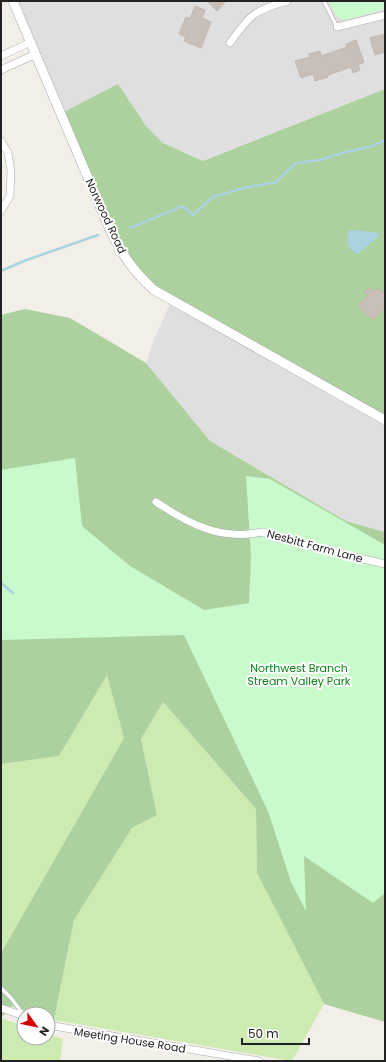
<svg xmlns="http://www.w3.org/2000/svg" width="386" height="1062" font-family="Poppins,sans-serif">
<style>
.residential{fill:#e0dfdf}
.grass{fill:#cdebb0}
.forest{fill:#add19e}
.park{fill:#c8facc}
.water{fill:#aad3df}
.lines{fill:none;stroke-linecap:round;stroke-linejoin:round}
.stream{stroke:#aad3df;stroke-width:2.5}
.building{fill:#c7bfb8;stroke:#c4b6ab}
.service-casing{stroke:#a9a9a9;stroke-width:4.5}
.minor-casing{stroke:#a9a9a9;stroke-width:8}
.tertiary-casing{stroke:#a9a9a9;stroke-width:10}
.service{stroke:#fff;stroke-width:3.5}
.minor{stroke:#fff;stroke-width:7}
.tertiary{stroke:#fff;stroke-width:9}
.labels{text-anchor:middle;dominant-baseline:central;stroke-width:4;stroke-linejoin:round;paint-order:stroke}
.street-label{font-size:11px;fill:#222;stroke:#fff}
.park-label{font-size:11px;fill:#0c8416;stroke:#fff}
</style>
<rect width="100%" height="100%" fill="#f2efe9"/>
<path class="residential" d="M13 1H385V89L203 161 163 143 146 126 118 85 62 113Z
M172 300 385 420V532L346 521 210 441 146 363 154 339Z"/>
<path class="grass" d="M107 674 124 738 1 953V764L59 756Z
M163 702 256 809 257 873 324 1004 292 1061 54 1020 74 920 132 828 157 815 141 739Z
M1 1018 24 1026V1038H48V1034L63 1039 60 1061H1Z"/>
<path class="forest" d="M118 84 146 126 163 143 203 161 385 89V421L154 290 123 255 62 113Z
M25 309 70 318 146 363 210 441 346 521 385 532V1022L324 1004 257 873 256 809 163 702 141 739 157 815 132 828 74 920 54 1020 48 1018V1014H35L11 1006 1 1018V953L124 738 107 675 59 756 1 764V315Z"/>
<path class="park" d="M329 1H385V9L344 20C335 17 333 9 329 1Z
M75 458 82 526 130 566 204 610 249 603 251 557 246 476 270 479 385 545V893L373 903 304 856 306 911 291 882 268 811 184 635 1 640V470Z"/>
<path class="water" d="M349 230C359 230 369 232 379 233L378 237 358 254C348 251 345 240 349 230Z"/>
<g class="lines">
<path class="stream" d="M130 228 183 206 193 215 213 197 244 188 276 182 296 163 320 160 346 152 370 147 385 140
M1 271 24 261 98 235
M1 583 13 593"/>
</g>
<path class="building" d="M207 1H226L217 11Z
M195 6 205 10 202 18 211 22 201 48 184 41 186 37 179 34 186 17 190 19Z
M385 34V52L375 55 370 38Z
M356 40 364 62 358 65 360 70 353 73 351 67 328 75V77L315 81 313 74 301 78 295 61 310 57 309 54 320 51 321 56 347 47 346 44Z
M369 287 374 292 378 288 385 294V308L373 320 358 306 368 295 364 292Z"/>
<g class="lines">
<g class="service-casing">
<path id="service" d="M324 1 337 27
M1 988 11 998 23 1014"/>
</g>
<g class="minor-casing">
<path id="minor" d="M337 27 385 15
M230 43C249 16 254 10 287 1
M1 56 31 42
M1 70 36 54
M1 141 8 153 11 171 10 196 1 211
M156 502C189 524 221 541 262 532L350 556 385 564
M1 1008 24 1016
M48 1025 259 1061"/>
</g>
<g class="tertiary-casing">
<path id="tertiary" d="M13 1 111 232C124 257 133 271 154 290L385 420"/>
</g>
<use href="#service" class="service"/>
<use href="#minor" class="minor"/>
<use href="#tertiary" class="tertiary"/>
</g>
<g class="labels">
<g class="street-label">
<text transform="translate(106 216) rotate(65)">Norwood Road</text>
<text transform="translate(315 546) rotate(15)">Nesbitt Farm Lane</text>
<text transform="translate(130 1040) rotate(9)">Meeting House Road</text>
</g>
<g class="park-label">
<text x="299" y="668">Northwest Branch<tspan x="299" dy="13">Stream Valley Park</tspan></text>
</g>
</g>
<rect width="386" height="1062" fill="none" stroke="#222222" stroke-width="4"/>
<g transform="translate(36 1026) rotate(123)"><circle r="19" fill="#ffffff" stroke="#a7a7a7"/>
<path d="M0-3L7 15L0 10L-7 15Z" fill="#d40000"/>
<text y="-6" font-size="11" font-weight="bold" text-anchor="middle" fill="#222222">N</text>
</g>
<path d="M242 1038v6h67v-6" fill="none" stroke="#222222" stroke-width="2"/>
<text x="248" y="1038" font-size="12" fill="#222222" stroke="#ffffff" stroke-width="3" paint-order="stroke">50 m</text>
</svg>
